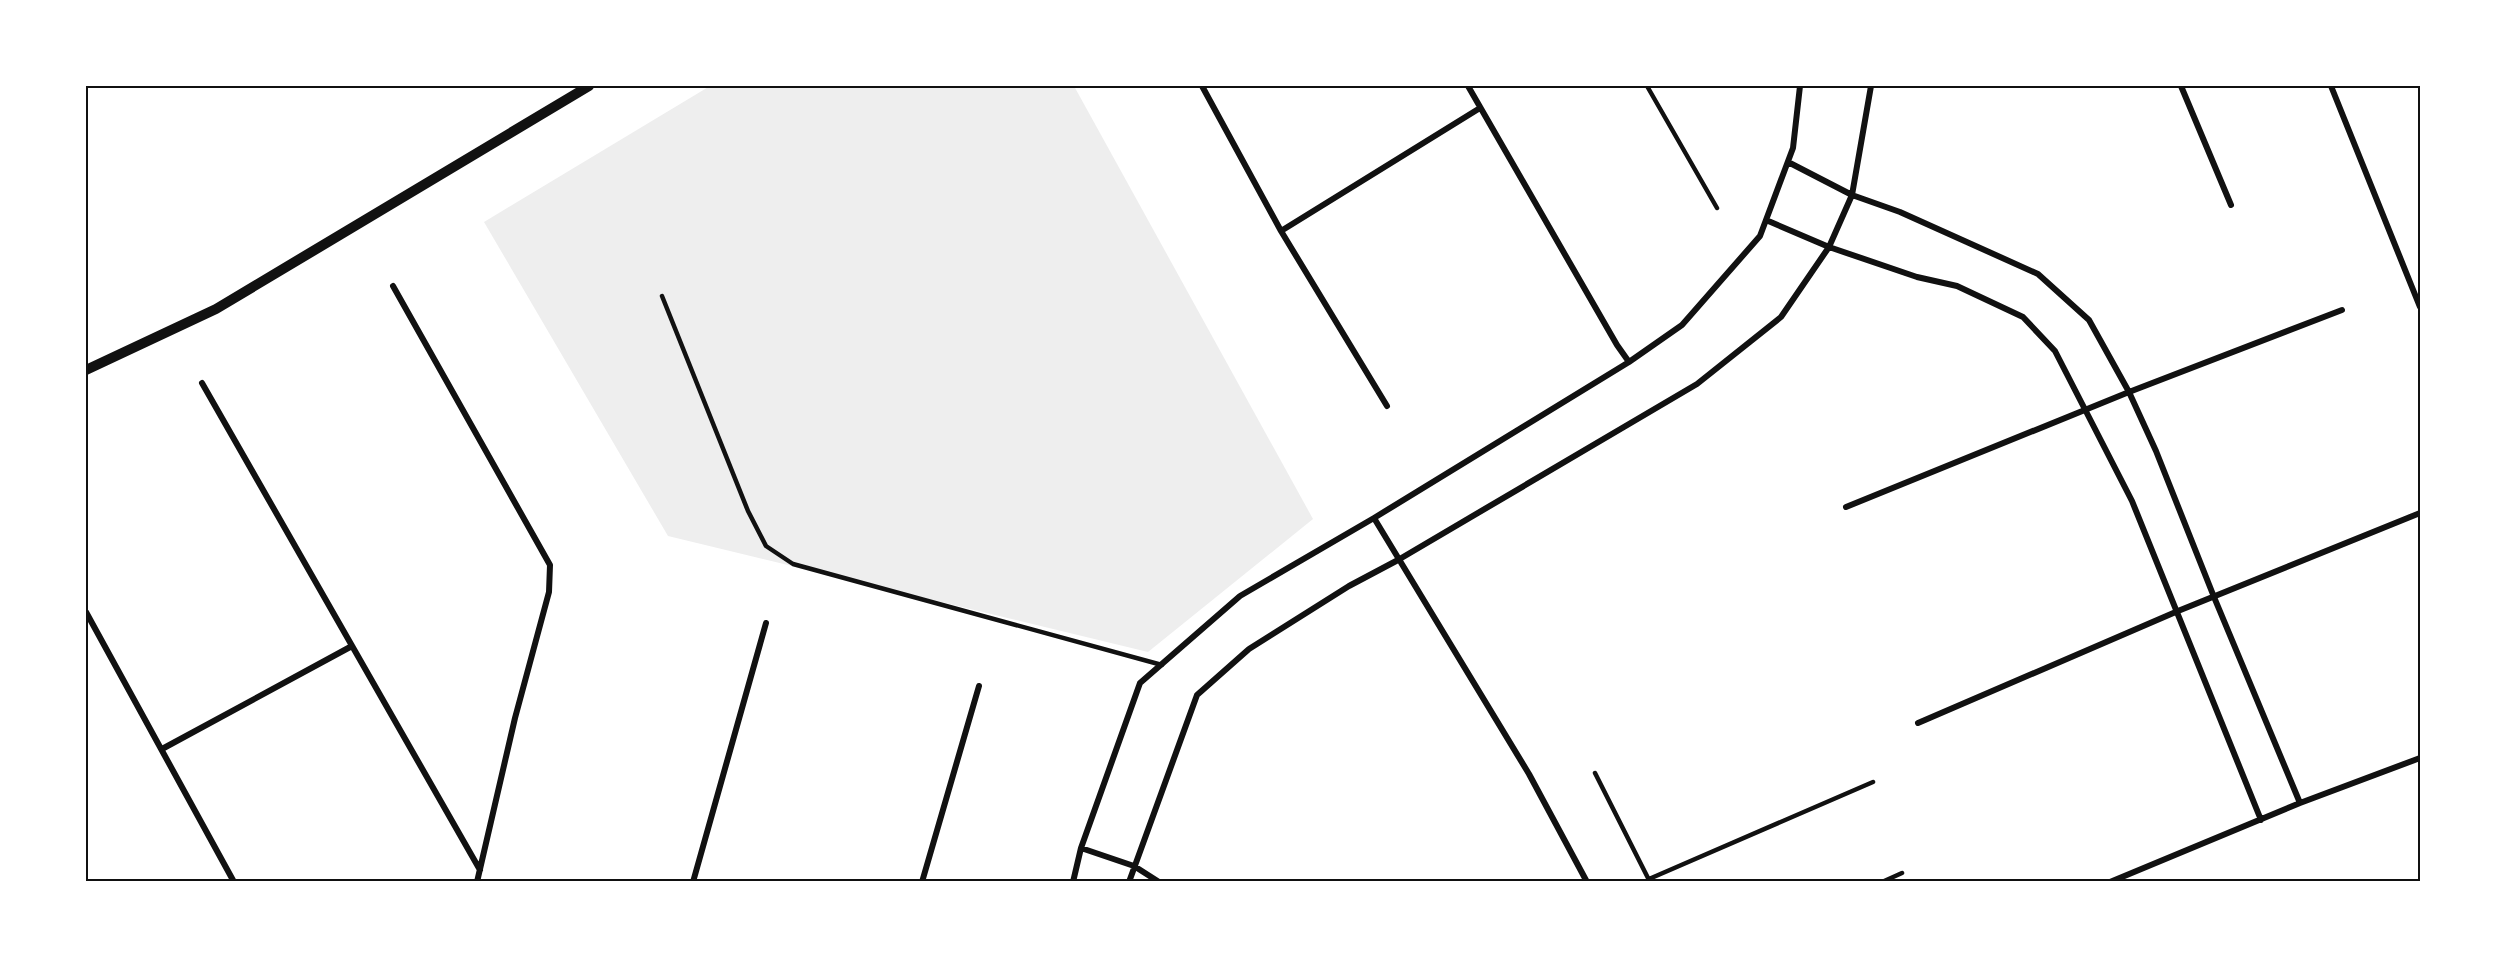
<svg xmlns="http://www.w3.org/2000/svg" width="2506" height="967" font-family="Signika,sans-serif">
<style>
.green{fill:#eee}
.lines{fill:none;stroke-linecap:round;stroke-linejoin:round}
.service{stroke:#111;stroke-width:4.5}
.minor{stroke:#111;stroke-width:6}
.tertiary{stroke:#111;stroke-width:10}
.neatline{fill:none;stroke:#111;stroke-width:2}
</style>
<rect width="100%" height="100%" fill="#fff"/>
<path class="green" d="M710 86H1074L1313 519 1148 652 668 536 484 222Z"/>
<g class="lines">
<path class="service" d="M1647 86 1717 208
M662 296 748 511 766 546 793 564 1162 665
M1595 773 1649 880
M1649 879 1873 782
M1882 882 1902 873"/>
<path class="minor" d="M1202 86 1281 231 1387 406
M1468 86 1617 345 1629 362
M2181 86 2231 205
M2331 86 2420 307
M1788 162 1852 195 1900 212 2038 274 2089 320 2129 392 2156 451 2214 597 2300 803
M1766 220 1829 247 1917 277 1957 286 2023 317 2055 351 2132 501 2261 820
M1281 231 1480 108
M393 286 550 565 549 592 515 718 477 882
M202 383 480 870
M1846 507 2129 392 2342 310
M1374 518 1529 774 1587 882
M86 612 234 882
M1918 723 2178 611 2420 513
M162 749 352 646
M1081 848 1134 866 1159 882
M693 882 766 623
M922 882 979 686
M1073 882 1081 848 1140 683 1240 596 1374 518 1629 362 1682 325 1760 236 1793 148 1800 86
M1129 882 1197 695 1249 649 1349 586 1398 560 1697 384 1781 317 1829 247 1852 195 1871 86
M2110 882 2300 803 2420 758"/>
<path class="tertiary" d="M86 370 216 309 589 86"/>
</g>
<rect width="2506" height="967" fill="none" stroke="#ffffff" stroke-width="174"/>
<rect x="87" y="87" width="2332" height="793" class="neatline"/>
</svg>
